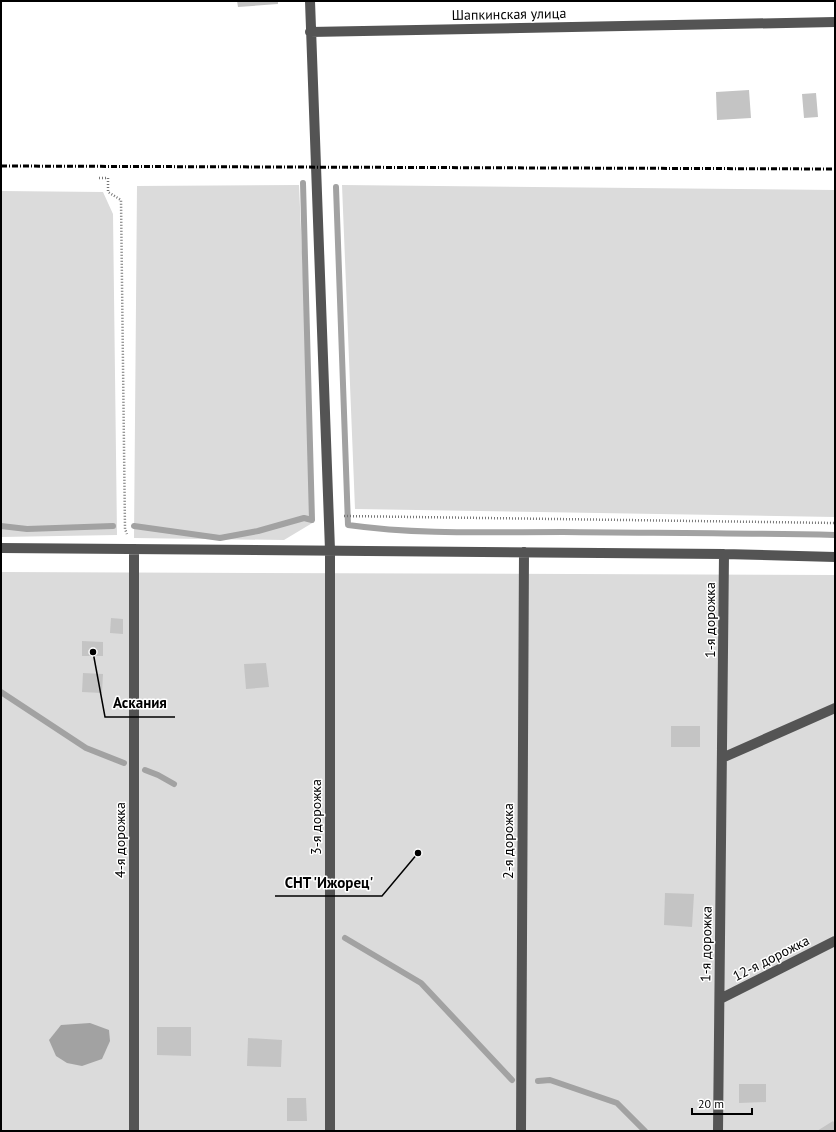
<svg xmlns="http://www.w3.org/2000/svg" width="836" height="1132" font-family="'PT Sans',sans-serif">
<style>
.green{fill:#dbdbdb}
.water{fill:#a2a2a2}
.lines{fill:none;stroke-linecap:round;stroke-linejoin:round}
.stream{stroke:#a2a2a2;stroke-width:6}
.building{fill:#c4c4c4}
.path{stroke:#767676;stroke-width:2.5;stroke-dasharray:1 2;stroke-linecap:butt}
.minor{stroke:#545454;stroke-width:10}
.rail{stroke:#000;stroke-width:3;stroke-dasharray:6 2 1 2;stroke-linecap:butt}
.labels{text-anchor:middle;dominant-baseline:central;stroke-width:3;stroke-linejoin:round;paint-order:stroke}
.street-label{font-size:14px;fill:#000;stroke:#fff}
.leader{fill:none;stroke:#000;stroke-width:1.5}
.callout-dot{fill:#000;stroke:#fff;stroke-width:1.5}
.callout-label{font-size:15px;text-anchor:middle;font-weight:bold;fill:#000;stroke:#fff;stroke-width:3;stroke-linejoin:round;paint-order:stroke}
</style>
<rect width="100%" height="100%" fill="#fff"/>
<path class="green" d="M299 185 314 522 284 540 134 538 137 186Z
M342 185 835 190V517L355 509Z
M1 191 103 192 113 214 117 535 1 537Z
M1 572 835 575V1131H1Z"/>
<path class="water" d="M90 1023 109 1030 110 1041 102 1059 82 1066 67 1063 56 1056 49 1040 61 1025Z"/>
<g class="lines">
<path class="stream" d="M336 187 348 525C419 535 491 532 563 532 654 533 744 533 835 535
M1 526 27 529 113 526
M134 526 220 538 258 531 304 518 312 520 303 183
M1 692 86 748 124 763
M145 770 158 775 174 784
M345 938 421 983 512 1080
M538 1081 550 1080 617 1103 645 1131"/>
</g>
<path class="building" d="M237 1H278V4L238 7Z
M749 90 751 118 717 120 716 92Z
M816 93 818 117 804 118 802 94Z
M111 618 123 619V634L110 633Z
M82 641 103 642V656H82Z
M266 663 269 687 246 689 244 664Z
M83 673 103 674 102 693 82 692Z
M671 726H700V747H671Z
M665 893 694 894 692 927 664 925Z
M157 1027H191V1056L157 1055Z
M248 1038 282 1040 281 1067 247 1066Z
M739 1084H766V1102L739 1103Z
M287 1098H306L307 1121H287Z
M833 1121 835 1124V1131H817Z"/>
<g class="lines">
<path class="path" d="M99 178H108V192L121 200 125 529 127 534
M344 516 835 523"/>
<path class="minor" d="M310 1 330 550V1131
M310 32 835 22
M1 548 724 554 835 557
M134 549V1131
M722 758 835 708
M720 999 835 941
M521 1131 524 552
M718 1131 724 554"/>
<path class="rail" d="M1 166 835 169"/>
</g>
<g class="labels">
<g class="street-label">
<text transform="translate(509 14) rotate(-1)">Шапкинская улица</text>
<text transform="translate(710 620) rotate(-90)">1-я дорожка</text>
<text transform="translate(316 817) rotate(-90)">3-я дорожка</text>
<text transform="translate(120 840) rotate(-90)">4-я дорожка</text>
<text transform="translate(508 841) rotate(-90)">2-я дорожка</text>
<text transform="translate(706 944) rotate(-89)">1-я дорожка</text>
<text transform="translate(771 958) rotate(-27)">12-я дорожка</text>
</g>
</g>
<path class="leader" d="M93 652L105 717H175M418 853L382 896H275"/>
<g class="callout-dot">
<circle cx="93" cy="652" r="4"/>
<circle cx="418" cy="853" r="4"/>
</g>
<g class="callout-label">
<text x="140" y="708">Аскания</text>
<text x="329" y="888">СНТ 'Ижорец'</text>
</g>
<rect width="836" height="1132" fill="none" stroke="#000000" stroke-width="4"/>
<path d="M692 1108v6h60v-6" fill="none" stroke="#000000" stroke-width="2"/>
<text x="698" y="1108" font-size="12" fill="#000000" stroke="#ffffff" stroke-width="3" paint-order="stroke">20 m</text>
</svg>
